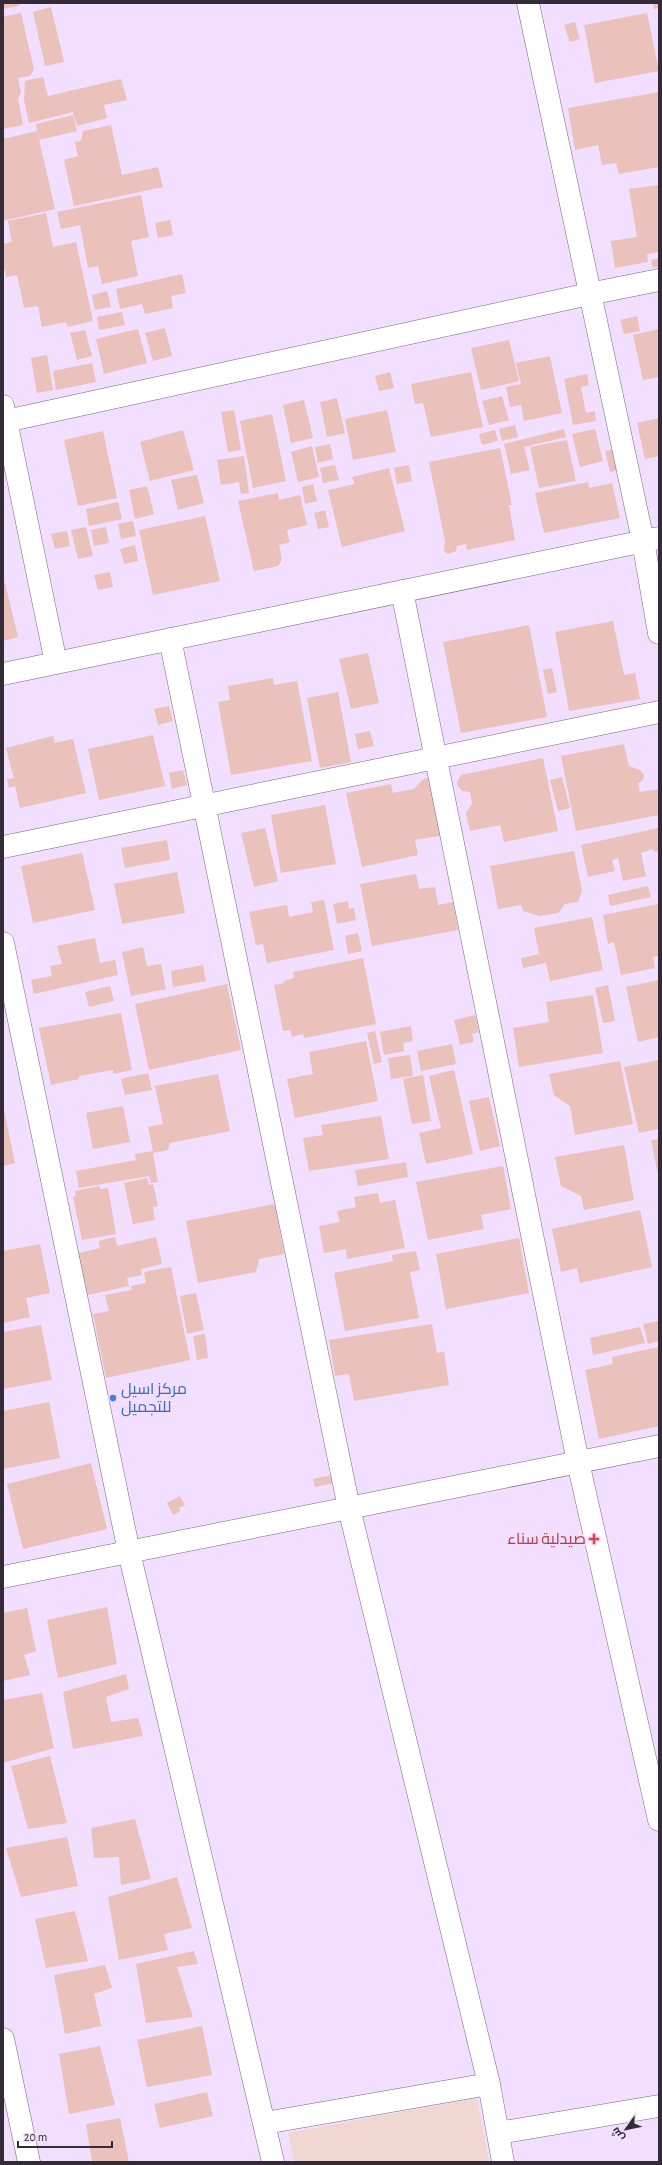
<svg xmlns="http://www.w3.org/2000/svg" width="662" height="2165" font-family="'Alegreya Sans',Cairo,sans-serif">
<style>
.education{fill:#f0d7cf}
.building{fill:#eac1bb}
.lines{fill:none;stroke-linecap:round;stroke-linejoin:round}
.minor-casing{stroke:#786682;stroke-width:23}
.tertiary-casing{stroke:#786682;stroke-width:23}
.minor{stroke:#fff;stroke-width:22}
.tertiary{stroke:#fff;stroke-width:22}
.shop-dot{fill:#3f7fe0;stroke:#f2defe;stroke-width:1.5}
.health-dot{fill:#e0444e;stroke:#f2defe;stroke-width:1.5}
.labels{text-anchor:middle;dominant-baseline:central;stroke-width:4;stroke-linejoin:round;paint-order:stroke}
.shop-label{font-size:16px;fill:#366cbe;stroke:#f2defe;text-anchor:start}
.health-label{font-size:16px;fill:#be3a42;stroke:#f2defe;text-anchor:end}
</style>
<rect width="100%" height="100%" fill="#f2defe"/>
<path class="education" d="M477 2098 489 2162H294L288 2133Z"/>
<path class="building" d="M3 3H19V6L3 9Z
M653 3H659V8L654 9Z
M51 7 64 62 45 66 33 12Z
M21 13 34 69 30 76 18 78 21 92 18 99 23 125 3 129V17Z
M647 13 659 71 595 83 584 25Z
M575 22 580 39 570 42 564 25Z
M43 77 48 96 121 79 127 100 104 105 107 118 77 126 73 112 29 123 24 100 25 81Z
M659 92V167L619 174 616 163 602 165 598 145 575 150 568 108Z
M73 115 77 131 39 140 36 124Z
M111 125 122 175 158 167 163 187 74 206 64 160 78 156 75 142 81 141 83 131Z
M37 131 55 209 3 221V139Z
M659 185V252L647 254 648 262 615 268 611 241 637 237 629 189Z
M141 195 149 237 131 241 138 276 102 284 98 266 88 268 80 225 61 229 57 212Z
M46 213 53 247 76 242 93 321 68 327 66 322 42 327 38 306 24 308 17 275 6 277 5 269 3 270V244L12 242 8 221Z
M170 220 173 235 158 238 155 223Z
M659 258V267L653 268 651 260Z
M182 274 186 293 171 296 173 308 145 314 142 304 120 309 116 289Z
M107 291 111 307 95 310 92 295Z
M122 312 125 325 99 330 97 317Z
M637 316 640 331 624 334 620 320Z
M165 328 172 356 153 361 145 333Z
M138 329 147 363 104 374 96 339Z
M659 329V377L643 380 633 335Z
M85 330 92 356 77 360 70 333Z
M509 340 519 381 481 390 471 348Z
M47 355 53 390 37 393 31 358Z
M550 356 562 413 524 421 521 405 510 407 506 387 521 384 516 363Z
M92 363 96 382 56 390 53 371Z
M390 372 394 388 379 391 375 376Z
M471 372 483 427 431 437 423 403 415 404 411 384Z
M587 374 589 385 581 387 586 413 595 411 596 421 573 425 564 379Z
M502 396 509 420 489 425 482 401Z
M337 398 345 433 327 437 320 402Z
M304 400 313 438 291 443 283 405Z
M234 410 241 450 228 452 221 412Z
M387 410 396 452 353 460 345 419Z
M272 414 286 481 253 488 240 421Z
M659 418V456L645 459 637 423Z
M515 425 518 437 502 441 499 429Z
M564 429 566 437 524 447 530 470 511 474 504 444Z
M595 429 603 461 580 467 572 434Z
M183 430 194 470 150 481 140 442Z
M495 430 498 441 482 445 479 434Z
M103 431 117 498 78 506 64 440Z
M567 440 576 481 539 488 530 447Z
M330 444 333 459 318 463 315 447Z
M312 446 319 477 298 482 291 452Z
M500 448 512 505H509L515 540 467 550 466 544 457 546 456 551 448 554 444 551 445 541 429 462Z
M615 449 620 470 610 472 605 451Z
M244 456 249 493 241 494 239 482 221 485 217 460Z
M335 465 339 480 323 483 320 468Z
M409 465 412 481 397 484 394 468Z
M389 468 405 531 342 547 328 490 355 484 352 477Z
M197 475 204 503 178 510 171 480Z
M588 482 589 488 612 483 620 518 544 533 535 493Z
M313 484 317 501 305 504 302 487Z
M147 486 154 514 135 519 129 490Z
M278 493 279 500 300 495 307 525 287 530 290 542 279 545 282 560 278 566 254 571 238 501Z
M118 502 122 519 89 526 86 509Z
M325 510 329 527 318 529 314 513Z
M205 516 220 581 153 595 139 530Z
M133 521 136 536 121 539 118 524Z
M86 527 93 556 78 559 71 530Z
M106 527 109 543 94 546 91 530Z
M67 531 70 546 55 549 51 534Z
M135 545 138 561 124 564 120 549Z
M110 572 113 587 98 590 94 575Z
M3 583H5L18 637 3 641Z
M613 621 624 675 635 673 640 699 569 711 555 632Z
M529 625 547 717 461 733 443 642Z
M368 653 379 703 351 709 339 659Z
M552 668 557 692 548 694 543 670Z
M273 678 274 685 297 681 312 761 231 775 218 702 230 700 228 686Z
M338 692 351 762 320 768 307 698Z
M169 706 173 721 158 725 154 709Z
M370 731 374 746 358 749 355 734Z
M153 735 165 786 99 800 88 749Z
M53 736 55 743 73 739 86 793 20 808 15 786 9 788 7 779 14 778 6 748Z
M624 744 629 766 640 770 644 775 643 780 638 783 640 792 659 789V815L576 831 561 756Z
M543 758 558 831 504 842 500 825 470 831 466 813 472 804 470 792 462 791 458 786 457 782 461 775Z
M183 770 187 785 172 789 169 773Z
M562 777 570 808 558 811 550 780Z
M427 778H432L444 835 415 840 418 855 362 867 346 793 391 784 393 793 414 789 422 780Z
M325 805 336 864 281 873 271 815Z
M265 828 278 881 254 887 241 833Z
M658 828 659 851 654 852 653 849 641 853 646 876 623 881 618 858 612 860 615 871 588 877 581 845Z
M167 840 170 860 125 868 121 848Z
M574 851 582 891 578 902 565 904 558 913 540 916 523 911 521 905 498 909 490 866Z
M82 853 95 910 33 923 21 866Z
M177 872 185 913 122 924 114 884Z
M416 874 419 889 435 887 438 905 453 902 458 930 372 946 360 884Z
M648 886 651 897 610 906 608 895Z
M324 900 334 950 267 963 263 944 256 945 249 912 287 905 289 917 313 912 311 902Z
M348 901 349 909 354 908 356 920 337 924 333 904Z
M659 904V956L653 957 655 968 621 975 614 942 608 944 603 915Z
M592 917 603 970 550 981 546 963 523 968 521 958 539 954 534 928Z
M358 933 362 951 348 954 345 936Z
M95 938 100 963 115 960 118 975 34 994 31 980 52 976 50 966 62 964 57 946Z
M143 947 147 966 161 964 166 989 131 996 122 952Z
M363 958 376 1024 304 1038 303 1034 292 1037 290 1030 283 1031 274 985 284 983V981L294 978 293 972Z
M203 965 206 981 173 987 171 971Z
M659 980V1037L638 1042 626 987Z
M227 984 241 1050 149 1070 135 1004Z
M608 985 615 1021 603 1023 595 988Z
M110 986 114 1001 89 1007 85 992Z
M593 995 603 1053 519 1067 513 1028 549 1022 546 1002Z
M121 1013 132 1070 113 1074V1070L79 1076V1079L51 1085 39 1028Z
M475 1015 479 1032 472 1034 474 1042 460 1045 454 1020Z
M411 1026 413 1041 403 1043 404 1051 384 1055 380 1032Z
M375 1031 382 1062 374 1064 367 1033Z
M366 1041 378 1101 295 1118 287 1079 313 1074 309 1052Z
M452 1044 456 1064 421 1071 417 1051Z
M410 1055 413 1076 391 1079 388 1058Z
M659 1060V1129L639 1133 624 1067Z
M620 1061 633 1124 575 1135 570 1106 554 1095 549 1074Z
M454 1070 473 1154 426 1164 419 1133 441 1128 429 1076Z
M148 1073 152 1090 125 1095 121 1079Z
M218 1074 230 1131 170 1143 168 1150 153 1153 158 1182 151 1183 149 1176 79 1188 76 1171 136 1160 135 1154 153 1151 148 1127 163 1124 155 1086Z
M423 1075 431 1121 412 1124 403 1079Z
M489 1097 500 1146 480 1151 469 1101Z
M3 1105 15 1163 3 1166Z
M123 1106 130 1142 93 1149 86 1113Z
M381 1116 389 1159 309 1171 303 1138 323 1135 321 1125Z
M659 1139V1175H658L651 1140Z
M624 1145 634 1200 584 1210 581 1196 561 1186 555 1157Z
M406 1162 408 1177 358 1186 355 1170Z
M503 1166 511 1209 481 1215 484 1229 428 1240 416 1182Z
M147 1178 149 1185 153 1184 158 1206 153 1207 155 1220 133 1224 124 1183Z
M100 1186V1189L108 1188 116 1234 82 1240 73 1197 76 1196 75 1191Z
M378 1193 380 1203 395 1200 405 1248 347 1259 346 1249 324 1253 319 1226 340 1222 337 1211 356 1207 354 1197Z
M275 1204 284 1254 259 1259 256 1272 198 1283 186 1221Z
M640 1210 652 1267 580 1283 577 1268 561 1272 552 1229Z
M115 1237 117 1246 156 1237 162 1264 141 1269 142 1275 127 1278 129 1286 84 1296 75 1254 100 1248 99 1241Z
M519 1238 529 1293 446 1309 436 1254Z
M40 1244 50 1293 26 1298 30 1317 3 1323V1251Z
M416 1251 420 1270 410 1272 419 1318 345 1331 334 1273 393 1261 392 1255Z
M171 1267 190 1360 106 1378 93 1314 109 1311 105 1295 132 1290 131 1286 146 1283 144 1272Z
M196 1293 204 1330 187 1334 180 1296Z
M659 1321V1341L648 1344 643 1324Z
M432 1324 437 1353 444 1352 449 1385 354 1401 349 1374 335 1376 329 1340Z
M41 1325 52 1380 3 1389V1332Z
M640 1327 645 1343 593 1355 590 1338Z
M205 1334 208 1358 197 1360 193 1336Z
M659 1347V1426L599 1439 585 1370 613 1364 612 1357Z
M49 1402 60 1458 3 1469V1411Z
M91 1463 107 1529 23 1549 7 1484Z
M332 1475 334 1483 315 1487 313 1479Z
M180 1496 185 1505 179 1508 180 1511 173 1515 167 1503Z
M107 1607 117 1664 58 1678 47 1620Z
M27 1608 36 1651 24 1655 30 1675 3 1681V1613Z
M126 1674 129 1689 106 1697 111 1722 138 1718 143 1736 73 1749 63 1692Z
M42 1693 54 1748 3 1763V1700Z
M50 1756 67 1823 28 1829 11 1766Z
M135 1819 151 1879 121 1885 119 1857 94 1858 91 1828Z
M67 1837 78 1886 21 1897 6 1848Z
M177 1877 192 1928 164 1934 168 1950 119 1960 108 1897Z
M75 1911 88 1961 46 1968 35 1919Z
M194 1951 198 1964 177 1967 193 2017 146 2023 136 1964Z
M105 1965 112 1988 94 1994 101 2026 65 2034 54 1975Z
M202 2026 212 2075 147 2087 137 2040Z
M100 2046 115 2105 69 2114 59 2054Z
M207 2092 213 2116 160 2128 154 2104Z
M120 2118 129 2162H92L86 2124Z"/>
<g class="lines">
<g class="minor-casing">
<path id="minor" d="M528 3 643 541 659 633
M3 406 56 663
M6 421 589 294 659 280
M402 591 578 1462 659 1820
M170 639 349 1508 489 2084 503 2162
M3 674 659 538
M3 847 659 712
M3 943 129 1552 273 2162
M3 2039 29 2162
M265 2123 489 2084
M498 2133 659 2106"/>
</g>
<g class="tertiary-casing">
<path id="tertiary" d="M3 1577 659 1446"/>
</g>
<use href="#minor" class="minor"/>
<use href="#tertiary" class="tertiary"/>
</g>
<circle class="shop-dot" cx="113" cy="1398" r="4"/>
<path class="health-dot" d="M592 1533h4v4h4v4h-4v4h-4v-4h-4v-4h4z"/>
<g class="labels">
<g class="shop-label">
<text x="121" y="1389">مركز اسيل<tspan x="121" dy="18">للتجميل</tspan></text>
</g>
<g class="health-label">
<text x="586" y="1539">صيدلية سناء</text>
</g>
</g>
<rect width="662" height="2165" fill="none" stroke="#332b37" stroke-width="8"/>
<g transform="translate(626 2129) rotate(237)" stroke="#f2defe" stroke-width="3" paint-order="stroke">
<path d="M0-3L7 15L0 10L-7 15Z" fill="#332b37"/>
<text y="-6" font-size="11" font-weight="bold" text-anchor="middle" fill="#332b37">ش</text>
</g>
<path d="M18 2141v6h94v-6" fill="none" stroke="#332b37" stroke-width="2"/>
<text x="24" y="2141" font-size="12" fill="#332b37" stroke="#f2defe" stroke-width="3" paint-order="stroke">20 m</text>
</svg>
